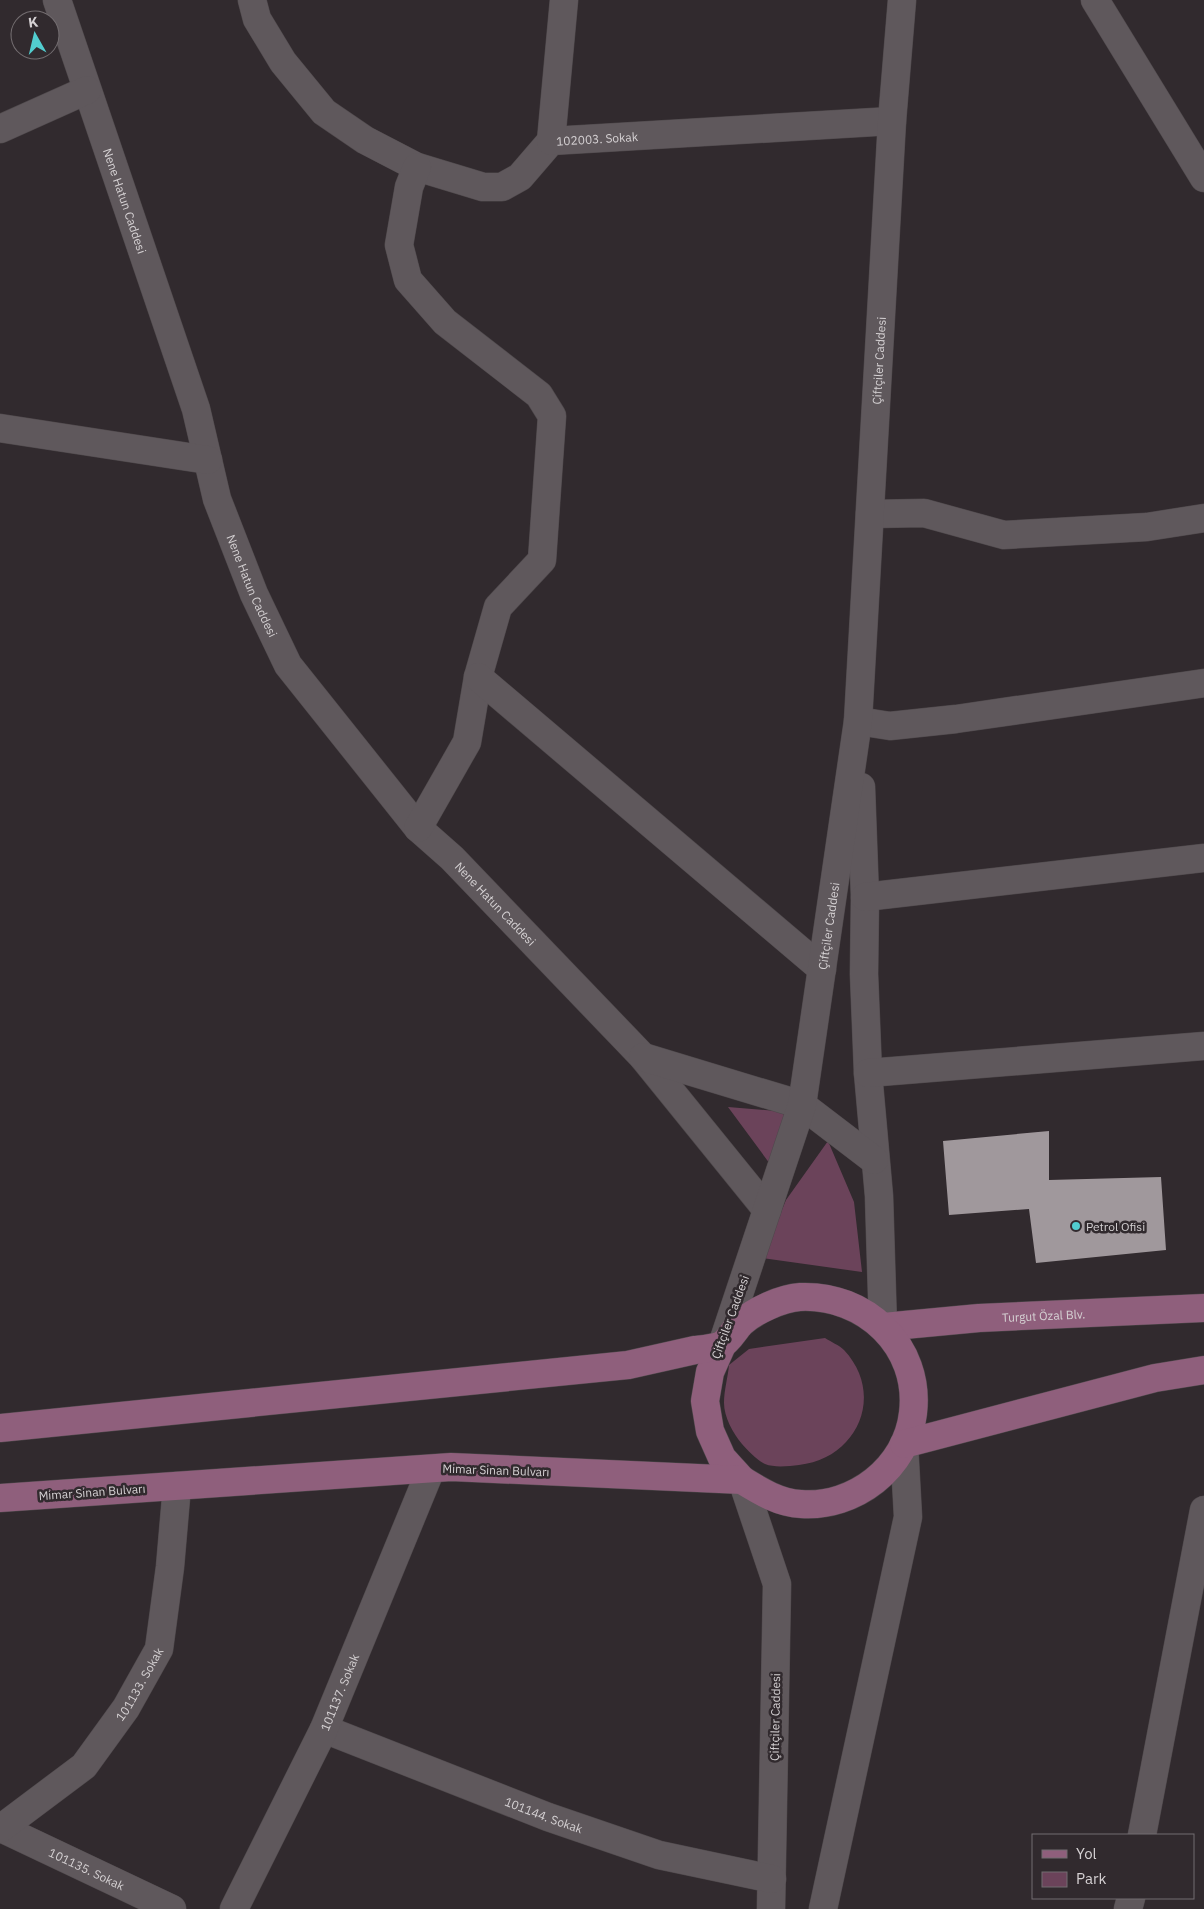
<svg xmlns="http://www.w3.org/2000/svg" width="1204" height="1909" font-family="'IBM Plex Sans',sans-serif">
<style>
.green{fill:#6b435a}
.building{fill:#a0989c}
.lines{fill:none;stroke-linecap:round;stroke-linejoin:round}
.minor-casing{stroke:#4e484b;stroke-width:29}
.major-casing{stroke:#4e484b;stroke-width:29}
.minor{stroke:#5f585c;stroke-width:28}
.major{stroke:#8f5f7c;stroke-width:28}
.poi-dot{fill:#52cdcf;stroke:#312a2e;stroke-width:2}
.labels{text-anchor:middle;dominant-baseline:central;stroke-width:5;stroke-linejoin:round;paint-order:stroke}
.street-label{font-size:12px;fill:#d5d1d3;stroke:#312a2e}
.poi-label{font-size:12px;fill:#d5d1d3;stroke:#312a2e;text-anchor:start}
</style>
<rect width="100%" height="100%" fill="#312a2e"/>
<path class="green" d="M728 1107 788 1112 770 1164Z
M828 1141 854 1202 862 1272 762 1258 786 1200Z
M825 1338C831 1342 839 1345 844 1350 886 1395 857 1459 799 1465 789 1466 775 1468 765 1464 757 1460 747 1450 742 1444 733 1433 724 1417 724 1403 724 1390 728 1377 729 1365L749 1349Z"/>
<path class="building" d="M1049 1131V1180L1161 1177 1166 1250 1036 1263 1029 1209 949 1215 943 1141Z"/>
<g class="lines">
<g class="minor-casing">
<g id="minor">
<path id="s1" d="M57 0 196 409 217 499 254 594 288 665 418 828 452 858 643 1057 767 1210"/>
<path id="s2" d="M252 0 257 19 283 62 324 112 365 140 417 167 483 187H502L520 177 551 141 892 121"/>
<path d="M1095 0 1204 178"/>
<path d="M0 129 87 90"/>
<path d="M551 141 564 0"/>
<path d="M417 167 409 187 399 245 408 280 445 322 539 395 552 416 542 560 498 607 478 677 467 742 418 828"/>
<path d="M0 428 208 460"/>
<path d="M870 514 924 513 1004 535 1147 527 1204 518"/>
<path d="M478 677 822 969"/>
<path d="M858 721 890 726 956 719 1204 683"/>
<path d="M861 787 865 897 864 974 868 1073 879 1196 883 1327"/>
<path d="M865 897 1204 858"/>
<path d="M643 1057 802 1105 874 1160"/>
<path d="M868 1073 1204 1046"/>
<path id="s3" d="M722 1345 802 1105 858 721 892 121 902 0"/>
<path d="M742 1480 777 1584 771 1909"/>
<path id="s4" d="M324 1729 548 1817 659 1855 772 1879"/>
<path id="s5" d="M1 1828 172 1909"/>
<path id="s6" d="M0 1829 84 1766 126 1708 159 1649 170 1567 177 1486"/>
<path d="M1142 1835 1204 1510"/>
<path id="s7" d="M234 1909 324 1729 431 1469"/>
<path d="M823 1909 908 1517 904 1444"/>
<path d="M1128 1909 1131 1898"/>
</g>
</g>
<g class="major-casing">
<g id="major">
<path id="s8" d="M883 1327 979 1318 1204 1308"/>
<path d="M722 1345 710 1372 705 1401 710 1431 722 1458 742 1480"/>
<path d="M0 1428 628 1365C650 1360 673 1355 695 1350 703 1349 714 1348 721 1345 729 1341 735 1329 741 1323 754 1311 782 1298 800 1297 865 1294 921 1346 913 1413 907 1468 854 1508 801 1504 779 1503 760 1491 742 1480L451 1467 0 1498"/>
<path d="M904 1444 1155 1378 1204 1370"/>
</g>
</g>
<use href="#minor" class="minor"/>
<use href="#major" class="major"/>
</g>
<circle class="poi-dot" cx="1076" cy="1226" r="5"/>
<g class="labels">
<g class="street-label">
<text stroke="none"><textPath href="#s2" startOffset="445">102003. Sokak</textPath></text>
<text stroke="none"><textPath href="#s1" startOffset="212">Nene Hatun Caddesi</textPath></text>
<text stroke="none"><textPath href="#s3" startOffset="1002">Çiftçiler Caddesi</textPath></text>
<text stroke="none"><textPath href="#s1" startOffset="618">Nene Hatun Caddesi</textPath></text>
<text stroke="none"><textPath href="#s1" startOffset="1022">Nene Hatun Caddesi</textPath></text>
<text stroke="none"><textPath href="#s3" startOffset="434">Çiftçiler Caddesi</textPath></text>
<text stroke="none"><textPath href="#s8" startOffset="161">Turgut Özal Blv.</textPath></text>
<text transform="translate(730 1317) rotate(-70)">Çiftçiler Caddesi</text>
<text transform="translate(496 1470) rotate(2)">Mimar Sinan Bulvarı</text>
<text transform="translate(92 1492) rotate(-4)">Mimar Sinan Bulvarı</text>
<text stroke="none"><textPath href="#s6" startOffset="204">101133. Sokak</textPath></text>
<text stroke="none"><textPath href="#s7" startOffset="241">101137. Sokak</textPath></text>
<text transform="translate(775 1717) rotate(-89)">Çiftçiler Caddesi</text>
<text stroke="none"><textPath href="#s4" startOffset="236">101144. Sokak</textPath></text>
<text stroke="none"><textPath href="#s5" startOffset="95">101135. Sokak</textPath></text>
</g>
<g class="poi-label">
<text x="1086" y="1226">Petrol Ofisi</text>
</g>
</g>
<rect x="1032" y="1834" width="162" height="65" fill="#312a2e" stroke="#736d70"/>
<rect x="1042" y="1850" width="25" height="8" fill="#8f5f7c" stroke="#736d70"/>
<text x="1076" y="1859" font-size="15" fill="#d5d1d3">Yol</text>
<rect x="1042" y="1872" width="25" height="15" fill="#6b435a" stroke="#736d70"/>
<text x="1076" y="1884" font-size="15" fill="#d5d1d3">Park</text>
<g transform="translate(35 35) rotate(352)"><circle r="24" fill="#312a2e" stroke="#736d70"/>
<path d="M0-4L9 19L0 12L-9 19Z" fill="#52cdcf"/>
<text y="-8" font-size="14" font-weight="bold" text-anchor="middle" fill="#d5d1d3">K</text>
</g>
</svg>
